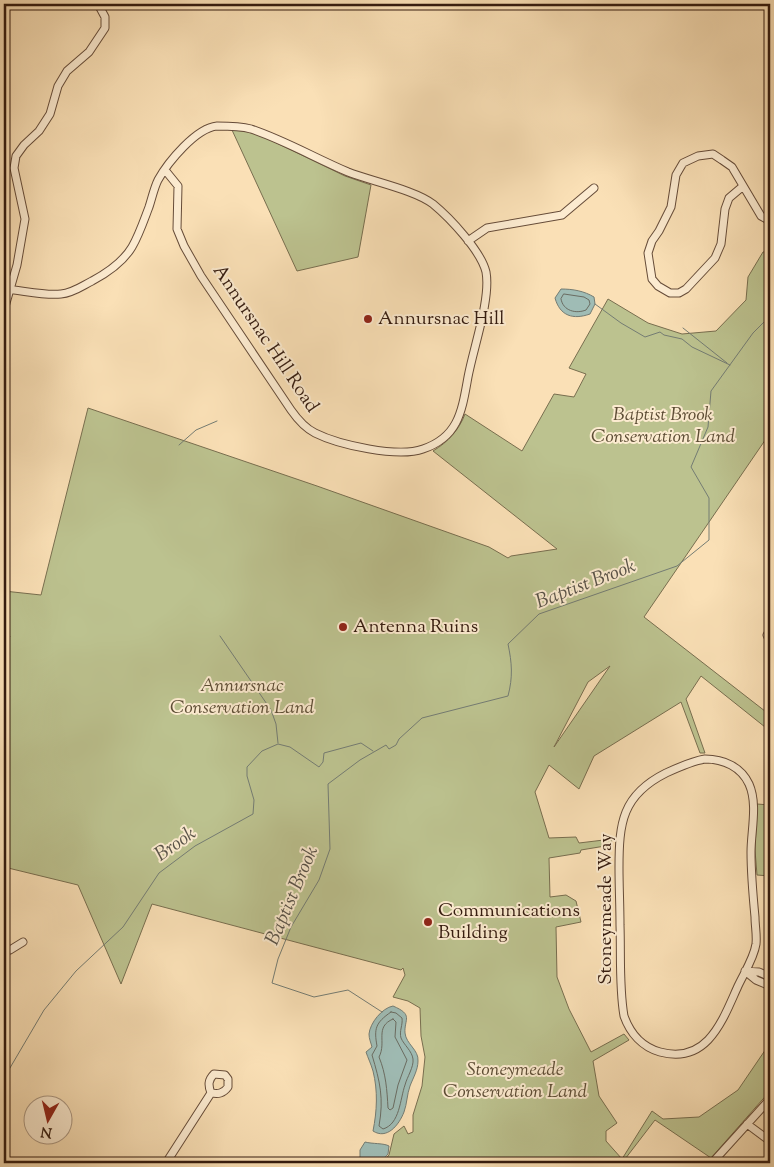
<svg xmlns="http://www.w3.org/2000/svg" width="774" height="1167" font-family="'Sorts Mill Goudy',serif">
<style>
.green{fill:#bcc28f;stroke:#786e4f;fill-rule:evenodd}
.water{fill:#9fbcb5;stroke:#747c73}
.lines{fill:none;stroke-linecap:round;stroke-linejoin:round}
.shore{stroke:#6a6c62;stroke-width:1}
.stream{stroke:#747c73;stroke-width:1}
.minor-casing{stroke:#664c39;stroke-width:9}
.minor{stroke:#fcebd0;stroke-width:7}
.poi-dot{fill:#8f2418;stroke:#fcebd0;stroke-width:2}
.labels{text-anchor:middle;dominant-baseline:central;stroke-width:4;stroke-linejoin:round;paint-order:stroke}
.poi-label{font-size:19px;fill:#341b0f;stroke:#fcebd0;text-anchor:start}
.street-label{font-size:19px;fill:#341b0f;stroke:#fcebd0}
.park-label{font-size:19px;font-style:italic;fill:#5d4d35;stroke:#fcebd0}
.water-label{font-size:20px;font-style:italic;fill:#595349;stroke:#fcebd0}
</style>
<rect width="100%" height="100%" fill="#fae0b6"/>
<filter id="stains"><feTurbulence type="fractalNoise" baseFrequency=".004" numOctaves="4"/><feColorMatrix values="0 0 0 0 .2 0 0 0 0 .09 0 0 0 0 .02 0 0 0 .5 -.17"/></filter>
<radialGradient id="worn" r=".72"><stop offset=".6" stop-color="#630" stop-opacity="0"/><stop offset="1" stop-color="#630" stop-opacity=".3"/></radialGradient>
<path class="green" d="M232 130 245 131 258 134 345 176 371 185 358 257 297 271Z
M770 251V433L644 617 770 715V731L701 676 686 699 705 753H700L681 702 594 756 579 789 549 765 535 792 549 838 576 837 579 843 612 839 611 845 581 850 580 853 549 858 550 897 566 895 576 901 581 922 556 927 557 977 569 1009 591 1052 624 1034 629 1040 593 1061 599 1096 617 1123 606 1131V1141L622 1159 652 1111 663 1119 699 1117 738 1090 770 1043V1091L711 1158 655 1120 622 1163H382L389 1155 394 1134 404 1126 408 1134 413 1132V1115L422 1086 425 1057 421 1036 420 1008 408 1001 393 997 405 975 403 968 401 970 152 904 121 984 78 885 4 867V653L10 636 4 634V591L41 595 88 408 317 486 489 547 508 558 511 556 557 549 433 451C448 442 459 430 465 414L522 451 554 394 574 397 586 374 569 368 608 299 648 323 682 334 716 331 746 300 748 277 763 252ZM610 666 554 747 588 682Z
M757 804 770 805V876L757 875 755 850Z"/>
<path class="water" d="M561 289C573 289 584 291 594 297L595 304 590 314C573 320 560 316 555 298Z
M393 1006C414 1015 404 1019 405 1033 406 1044 419 1050 418 1061 418 1070 413 1078 410 1086 407 1094 407 1104 404 1112 399 1125 387 1140 373 1131 377 1111 378 1091 373 1071 371 1064 368 1058 366 1052L372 1047C371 1043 369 1039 369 1034 370 1023 382 1008 393 1006Z
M365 1142C372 1144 384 1143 389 1146L388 1154 381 1162 360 1163V1150Z"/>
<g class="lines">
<path class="shore" d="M564 294 584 297 589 300 590 304 586 310C576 314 563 311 561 299Z
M391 1012 396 1013 402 1018C403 1025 399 1031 401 1038 404 1045 412 1051 413 1059 414 1067 407 1077 405 1085 400 1099 400 1124 383 1129L379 1126C384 1098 380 1082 372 1055L377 1046C374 1029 375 1023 391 1012Z
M393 1019 396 1022 395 1037 407 1060 398 1085 393 1108 390 1110 388 1108C387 1090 386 1074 379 1057 387 1042 374 1027 393 1019Z"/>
<path class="stream" d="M595 304 621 323 645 337 660 332 664 335 682 339 692 347 730 365
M683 328 727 363
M179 445 196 430 217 421
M220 636 271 710 276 724 278 743
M382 1012 348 990 314 997 272 983 278 959 291 927 319 880 330 849 328 784 360 760 386 745 389 749 396 745 399 739 422 718 508 696C513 677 512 663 508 644L539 614 677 566 709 540V498L691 467 708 427 711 391 753 333 770 316
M7 1073 44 1010 76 971 123 927 159 873 195 846 253 814 254 800 247 776V767L262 751 278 744 290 747 319 767 323 762 324 753 361 743 373 751"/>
<g class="minor-casing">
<path id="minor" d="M742 187 729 198 725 209 721 244 715 258 686 289 679 293H670L658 286 652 279 648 253 652 241 659 231 671 207 676 175 683 163 698 156 713 154 722 160 732 167 761 216 770 221
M468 241 487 228 562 215 594 188
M4 289C21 290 44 296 61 294 73 293 82 286 92 281 107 273 123 262 132 247 139 235 144 220 149 207 152 198 154 188 158 180 168 162 196 128 217 126 228 126 240 126 251 129 284 140 315 158 348 172 371 181 415 190 433 204 450 218 481 251 486 272 491 299 473 349 468 377 462 410 459 437 423 449 398 458 339 445 315 433 305 428 298 420 291 410L201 276 184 246 177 229 178 186 165 170
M4 310 17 265 25 219 14 168 16 156 24 145 39 131 50 114 58 86 67 71 89 52 105 28V17L98 4
M770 630 767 635 770 642
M705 759C724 759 741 767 749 784 758 804 751 831 751 852 751 874 753 896 755 917 755 926 757 935 756 944 754 958 744 973 738 986 723 1019 708 1065 660 1052 642 1047 630 1033 624 1016 619 988 621 953 620 925 620 906 619 887 619 868 619 823 622 795 666 773 679 767 692 761 705 759Z
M4 951 10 950 23 942
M745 971 756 980 770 986
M745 971 759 972 770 977
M747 1124 770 1141
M166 1163 211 1093C208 1085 208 1080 214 1074L225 1075 228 1079V1087C223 1094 218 1094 211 1093
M712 1163 770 1099"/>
</g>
<use href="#minor" class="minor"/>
</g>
<g class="poi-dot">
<circle cx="368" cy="319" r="5"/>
<circle cx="343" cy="627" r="5"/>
<circle cx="428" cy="922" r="5"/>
</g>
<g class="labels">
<g class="poi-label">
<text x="378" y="319">Annursnac Hill</text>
<text x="353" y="627">Antenna Ruins</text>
<text x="438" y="911">Communications<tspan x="438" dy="22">Building</tspan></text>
</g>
<g class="street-label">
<text transform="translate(265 339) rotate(56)">Annursnac Hill Road</text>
<text transform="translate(606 909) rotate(-90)">Stoneymeade Way</text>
</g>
<g class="park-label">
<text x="663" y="415">Baptist Brook<tspan x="663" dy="22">Conservation Land</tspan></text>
<text x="242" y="686">Annursnac<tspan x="242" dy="22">Conservation Land</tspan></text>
<text x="515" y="1070">Stoneymeade<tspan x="515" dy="22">Conservation Land</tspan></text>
</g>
<g class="water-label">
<text transform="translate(586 585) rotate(-21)">Baptist Brook</text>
<text transform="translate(176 845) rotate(-35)">Brook</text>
<text transform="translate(293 896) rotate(-67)">Baptist Brook</text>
</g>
</g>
<rect width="774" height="1167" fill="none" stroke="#fae0b6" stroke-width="20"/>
<rect x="5" y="5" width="764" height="1157" fill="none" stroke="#341b0f" stroke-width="2.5"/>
<rect x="10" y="10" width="754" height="1147" fill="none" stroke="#341b0f"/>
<g transform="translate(48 1120) rotate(188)"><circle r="24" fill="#fcebd0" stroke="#ac9883"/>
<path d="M0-4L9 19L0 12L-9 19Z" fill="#8f2418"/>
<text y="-8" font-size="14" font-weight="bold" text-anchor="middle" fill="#341b0f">N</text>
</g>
<rect width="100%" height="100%" filter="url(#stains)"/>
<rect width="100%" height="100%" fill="url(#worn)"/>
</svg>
